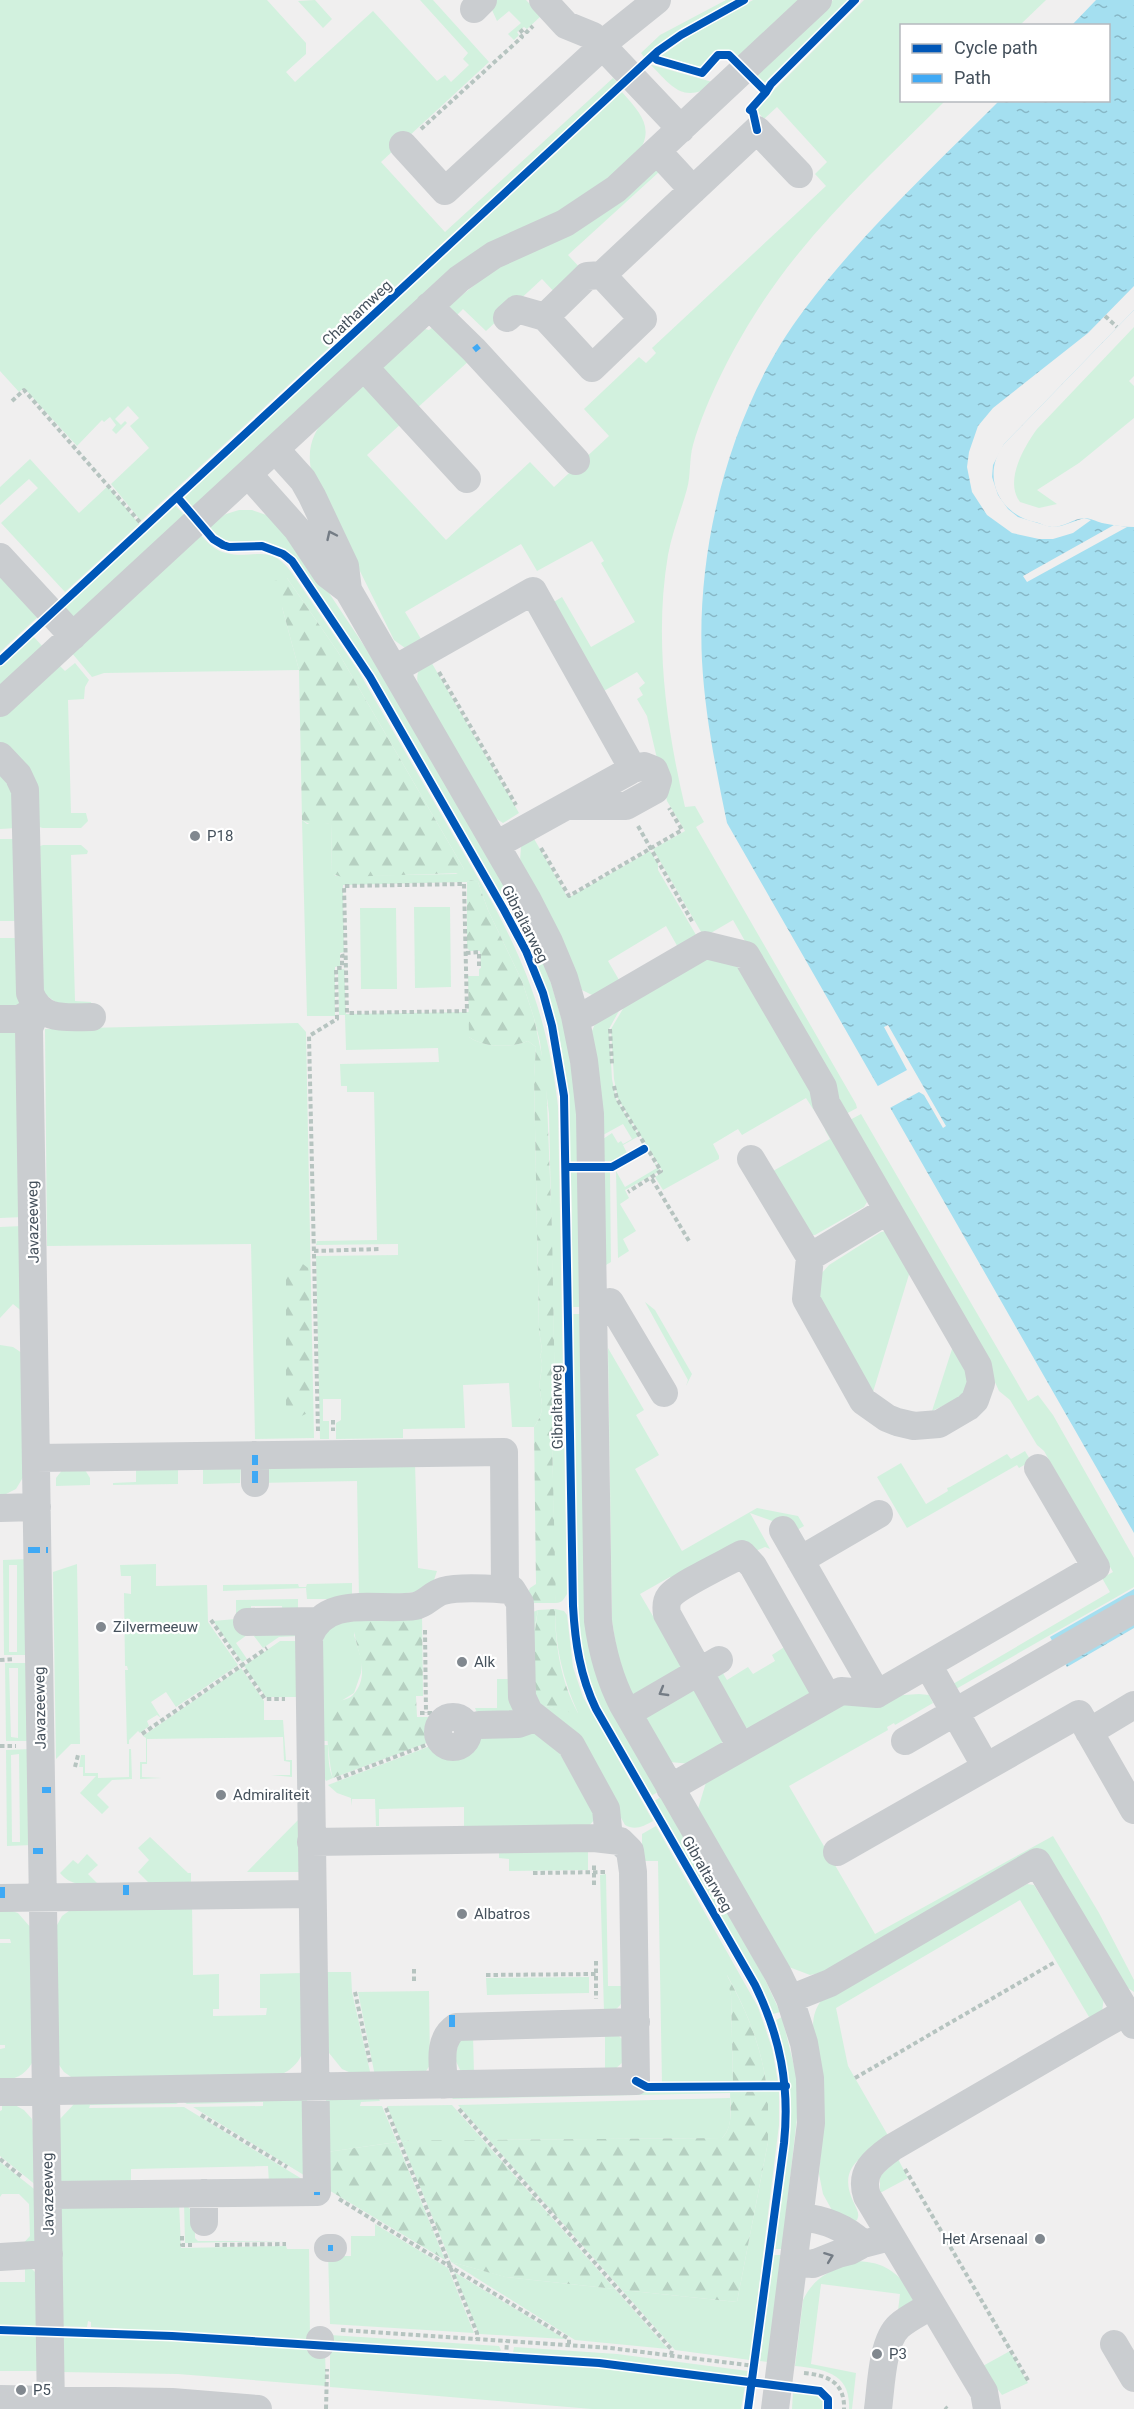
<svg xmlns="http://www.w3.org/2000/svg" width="1134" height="2409" font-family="Roboto,sans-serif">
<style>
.green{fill:#d2f1de;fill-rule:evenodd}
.forest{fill:url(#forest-firs)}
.water{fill:url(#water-ripples)}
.pier{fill:#f0efef}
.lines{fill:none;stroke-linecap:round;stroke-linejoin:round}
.path{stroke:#b6c4c0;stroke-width:4;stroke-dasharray:4.5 3;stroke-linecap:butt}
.minor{stroke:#cacdd0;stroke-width:28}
.quiet{stroke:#3fa9f5;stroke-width:6;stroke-dasharray:12 6;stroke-linecap:butt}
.cycleway-casing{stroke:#fff;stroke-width:11}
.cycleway{stroke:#0057b8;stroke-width:8}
.oneway{stroke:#747c85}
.poi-dot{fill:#81888f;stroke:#fff;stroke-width:2}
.labels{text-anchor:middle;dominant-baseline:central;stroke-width:4.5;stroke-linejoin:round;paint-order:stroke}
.street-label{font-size:15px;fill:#45515c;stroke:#fff}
.poi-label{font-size:15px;fill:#45515c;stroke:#fff;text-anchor:start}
</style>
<defs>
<pattern id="forest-firs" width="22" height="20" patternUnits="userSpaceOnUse" patternTransform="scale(1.5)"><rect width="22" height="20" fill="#d2f1de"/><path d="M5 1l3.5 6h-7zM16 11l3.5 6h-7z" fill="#b6d0c1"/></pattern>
<pattern id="water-ripples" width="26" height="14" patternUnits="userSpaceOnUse" patternTransform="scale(1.5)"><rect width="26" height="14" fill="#a4dff0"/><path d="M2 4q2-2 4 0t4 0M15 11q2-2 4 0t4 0" fill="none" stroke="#87b7c6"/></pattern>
</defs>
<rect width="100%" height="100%" fill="#f0efef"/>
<path class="green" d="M0 0H267L306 43V54L286 72 295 82 373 11 437 81 445 75 451 82 469 65 463 59 468 53 420 0H433L489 62 381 162 445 232 613 78 617 82 141 521 111 484 149 448 130 426 139 418 128 406 115 419 121 425 125 421 127 423 116 434 112 430 116 425 110 417 104 422 102 420 77 446 24 388 19 392 0 371Z
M315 0 332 19 323 28 298 1Z
M496 0H526L541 16 527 29 524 27 517 32 519 35 514 40 508 34 521 23 509 11 497 21 492 10Z
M726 0H734L682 28 644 57 641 53 660 35Z
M753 0H803L741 60 731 50H716L700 67 661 56 685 39Z
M833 0H848L765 83 756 75Z
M864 0H1046L1020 25 902 26V100L945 101C888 158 826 214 778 280 745 325 709 390 693 445 689 459 691 475 687 489 681 511 672 533 668 555 654 637 666 727 685 807L695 806 704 822 696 827 856 1104 857 1108 844 1115 733 920 704 937 653 849 685 831 667 801 647 716 637 699 643 695 639 688 645 683 637 672 602 692 552 603 562 597 591 647 635 622 601 563 604 561 592 541 537 571 521 544 405 612 421 639 405 648 394 640 312 474C301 430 333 411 361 384L403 422 367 455 446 540 530 462 554 487 609 436 584 409 639 357 646 363 656 353 652 348 826 186 815 174 827 162 777 107 764 119 755 109Z
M651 65H652L716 83C684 104 674 89 651 65Z
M622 92C641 114 657 129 635 157L194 509 183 498Z
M655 169 659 172 568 255 583 271 557 295 542 279 486 331 463 309 457 315 447 304 467 287Z
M433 327 471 359 415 410 381 366 425 329 429 330Z
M1134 327V376L1129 381 1134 386V418L1079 463 1037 490 1057 504 1039 508 1020 502C1004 481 1024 447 1037 429Z
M30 459 79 513 108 486 139 524 65 592 1 523 38 488 29 479 0 505V487Z
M175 505 186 517 80 615 72 617 61 610Z
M239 510H252L272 517 315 572 379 668 517 907 548 973 566 1034 576 1099 578 1162H570C569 1108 567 1054 550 1002 543 980 533 959 523 937L371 671 299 563C292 556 286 550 277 546 247 534 233 555 208 526L226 514Z
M199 533C207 542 214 550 226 553 253 560 270 542 292 573L359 672 493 904C530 973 549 1028 558 1106L567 1594C564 1599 562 1603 556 1603L555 1594 552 1438 555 1398 554 1351 549 1114 540 1042 534 1018 522 981 488 910 478 882 469 881 467 882 343 885 344 952 340 953V966L335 967V1016H307L302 820 307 824 331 823 332 873 336 876 456 874 464 869 338 652 287 578 282 607 299 670 104 673 92 677 71 652Z
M0 569 42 613 0 652Z
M33 636 44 648 0 689V667Z
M430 660 519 813 503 823 495 818 418 684C415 671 421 667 430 660Z
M75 663 89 680 85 687 84 699 68 700 71 813H86L88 821 81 828H43L39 827 0 743V717L58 664 65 671Z
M0 770 11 781 17 828 0 829Z
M533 837 568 898 650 851 658 864V870L699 940 680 951 666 926 608 961 622 985 592 995 582 990 520 861 521 847Z
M0 839H17L18 921H0Z
M43 845H81L88 851 87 854 71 855 75 1001 91 1002 92 1006 64 1008 43 993 40 846Z
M414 907H450L451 987 415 988Z
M360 908H396L397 989H361Z
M0 938H18L19 1005 0 1009Z
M712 956 733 959 819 1096 816 1107 813 1109 806 1098 742 1135 738 1129 713 1144 719 1156V1159L663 1190 655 1177 663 1172 618 1099 614 1079 611 1029 624 1007Z
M344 960 346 1014 469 1012V1037C485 1048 511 1048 528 1041L536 1047 534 1077 539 1330 542 1350 540 1356C544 1364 541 1371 540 1380 538 1401 549 1405 534 1427H512L509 1383 463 1385 465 1428 403 1429V1438L336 1439V1423L341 1420V1399H323V1421H329V1439H320L316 1256 398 1255V1244L316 1245 317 1241 377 1240 374 1092H347V1086H341L340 1064 439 1062 438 1048 346 1050 345 1015H339L338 970 344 969Z
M620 1009 609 1029 612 1079 616 1099 639 1136 623 1145 627 1153 612 1161H604L603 1139 612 1133 618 1143 621 1141 623 1144 632 1139 623 1124 603 1135 592 1031 595 1024Z
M298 1023 306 1032 314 1438 255 1439 251 1244 47 1246 45 1029Z
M19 1028 23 1217 0 1218V1029Z
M861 1114 1028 1401 1038 1395 1053 1415 1134 1558V1587L956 1689 953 1684 1110 1592 1102 1578 1113 1572 1044 1451 1037 1445 1010 1400 999 1391 983 1356 848 1121Z
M829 1128 867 1202 864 1207 815 1235H811L773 1171 830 1139 825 1130Z
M649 1152 660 1171 625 1190 629 1198 620 1204 636 1231 623 1239 629 1251 618 1258 616 1171 625 1187 657 1168Z
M571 1172H578L580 1307H573Z
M604 1172H610L611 1262 606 1265Z
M23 1226 24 1313 13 1304 0 1318V1227Z
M886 1231 911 1268 873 1392 816 1292 821 1274 829 1265 881 1232Z
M645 1302 655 1310 692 1374 686 1386 688 1380Z
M572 1314H580L585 1591 658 1792 651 1796C615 1733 580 1688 578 1612Z
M0 1345 13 1347 22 1353 25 1474 16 1489 0 1497Z
M953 1346 969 1369 968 1394 932 1411Z
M608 1348 644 1410 636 1415 659 1455 635 1469 682 1551 757 1508 798 1516 804 1526 797 1530 750 1513 770 1549 765 1547 674 1585 670 1577 640 1594 684 1669 634 1698 619 1664 612 1621Z
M1025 1451 1031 1461 1019 1468 1017 1465 907 1528 877 1477 901 1463 926 1504 948 1491 947 1488 950 1487 1007 1454 1011 1459Z
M415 1463 418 1568 437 1571 434 1580 425 1591 359 1598 357 1481 258 1483 259 1465Z
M203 1466H241L240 1483 203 1484Z
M136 1467H178V1484L113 1485V1483L136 1482Z
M63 1469 85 1470 90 1478V1485L56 1486V1478Z
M28 1559 30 1655H4L3 1560ZM9 1565H17V1652H9Z
M77 1564 80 1744H71L56 1759 53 1572Z
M156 1564V1586L207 1585 208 1622 238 1665 176 1707 166 1692 151 1702 161 1718 157 1715 147 1721 149 1726 140 1733 138 1731 129 1740V1744H127L125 1670H128L127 1666H125L124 1593 131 1594V1576H121L120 1565Z
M352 1583V1599H307L306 1588 223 1591V1585L298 1584 299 1587H306L307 1584Z
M298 1599V1616L283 1617 282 1606H251V1617L287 1628 298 1636 279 1637 263 1648 251 1632 236 1643 247 1659 242 1662 213 1621 236 1619V1600Z
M555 1609 564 1611 567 1615 573 1667 583 1697 653 1821C644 1826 635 1831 625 1825L578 1739 534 1703 533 1612 538 1610 535 1626 545 1706 578 1713C563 1680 555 1646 555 1609Z
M359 1617 354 1635 362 1662 361 1673 354 1693 341 1701 327 1719C329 1736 326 1765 333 1778L326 1781 322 1773 320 1745H328V1741H320L318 1652 328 1628Z
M280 1641H298L300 1697H266L244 1666Z
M789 1644 810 1693 758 1727 745 1728 716 1682 721 1670 727 1680 748 1667 753 1674 775 1661 772 1655Z
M5 1663H30L31 1741H6ZM9 1668H18V1738L11 1737Z
M241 1668 264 1701V1720H283L286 1760H292V1777L271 1775H290V1762L284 1761 283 1737 147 1739V1764H142V1777L162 1778 140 1779V1762H146V1738L143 1736Z
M497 1679H508L514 1708 510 1714 477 1713 475 1708H497Z
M697 1683 724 1733 721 1747 691 1764 670 1762 644 1715Z
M919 1694 929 1695 933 1703 895 1725 894 1723 887 1727 888 1730 789 1786 875 1934 1053 1836 1099 1913 1134 1980V1992L1119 1982 1040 1848 831 1971 810 1975 789 1967 698 1809 707 1779 845 1699Z
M532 1733 553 1741 596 1818 588 1827 464 1830V1807L379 1809V1826H376L375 1799H352L351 1806V1798L337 1793 328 1785 433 1745 443 1753 459 1756 472 1746 477 1736Z
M31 1749 33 1845 7 1846 6 1750ZM19 1754 20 1842H12L11 1755Z
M129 1749H131L132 1779 112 1780 97 1795 109 1807 102 1814 80 1793 96 1776H83V1767H79L81 1755H85V1773H98V1778L129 1777Z
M661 1797 764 1977 780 2012 773 2014 759 1983 654 1801Z
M301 1817 302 1872H247Z
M656 1826 758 2007 772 2048 778 2082H766C760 2043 746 2009 727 1975L731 1995 733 2082 662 2084 658 1861H642V1834Z
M150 1837 188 1873H191V1884L151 1885 138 1872 149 1860 138 1848Z
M588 1848V1870L509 1871V1859L499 1858V1850Z
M87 1854 98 1865 88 1874 100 1886C84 1885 71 1886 60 1873L73 1860 78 1864Z
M606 1874 608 1986H624C623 2003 622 2010 604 2012L600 1875Z
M1027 1884 1034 1885 1104 1997 1102 2012 1092 2022 1020 1900 836 2008 848 2066 890 2139C863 2156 836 2166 854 2203 857 2210 860 2214 857 2220L854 2222 833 2212 823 2194 819 2174 824 2119 813 2027C813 2015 816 2007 823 1998Z
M192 1905 193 1975 219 1974V2009H213V2016L266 2015 267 2008H260V1974L304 1973C304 1993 309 2042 300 2058 295 2067 287 2072 278 2076L74 2079 64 2072 57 2062 56 1927 62 1916 73 1908Z
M0 1907 18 1913 31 1928 32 2063C24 2076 15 2079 0 2082V2049L5 2048V2045H0V1943H11L10 1939H0Z
M324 1972H351L352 1992 371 2076 351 2073 342 2069 329 2053Z
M589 1977V1993L487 1995 486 1978Z
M429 1991 430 2065 426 2071 375 2076 358 1992Z
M782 2017 797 2078 798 2109 782 2249H775C785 2167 801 2101 776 2020Z
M605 2033 619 2036 623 2040V2062L614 2070 605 2072Z
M473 2035 474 2074 460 2070 455 2059 459 2040Z
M768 2089H779V2125L750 2360 675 2350 622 2290 737 2302 768 2142Z
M730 2090V2093L453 2099 449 2095Z
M307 2096V2177L193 2107 263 2106V2102L187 2104 179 2099Z
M326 2097H378L380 2101 361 2102 360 2106H382L397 2142 327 2152Z
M730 2098C730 2113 733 2127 722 2138L489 2140 458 2105Z
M170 2099 178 2104 90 2105 89 2108 184 2107 307 2182 269 2183 268 2166 131 2169V2186L58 2187 60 2119 75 2103Z
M13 2104 24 2110 32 2119 37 2186 0 2156V2111L2 2110V2106Z
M452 2105 483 2140H409L402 2143 387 2106Z
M898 2159 908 2178 880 2193V2176Z
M0 2162 38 2192 39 2246 20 2247 30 2236 29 2204 19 2194H2L0 2197Z
M179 2202 181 2248 286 2246 287 2249H309L310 2340 91 2327V2322L88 2321 87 2327 59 2326 58 2204Z
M184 2203C196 2212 195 2225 195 2238L198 2241H286L185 2243Z
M375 2224 448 2268 474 2333 330 2324 328 2251 332 2256H351V2236H375Z
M774 2255H782L768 2362 760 2361Z
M853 2261C886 2261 898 2273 916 2298L898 2311 900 2294 821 2284 811 2364 856 2373 852 2409H849C851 2373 824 2369 795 2366L803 2300C815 2276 829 2272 853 2261Z
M25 2262 39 2276 40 2326 0 2325V2282H25Z
M451 2262 506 2277 615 2289 668 2349 575 2340Z
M454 2272 565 2339 479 2334Z
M0 2335 40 2336 41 2371H0Z
M60 2335 171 2340 325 2350 326 2386 178 2374 60 2372Z
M330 2335 499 2346 501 2350 499 2352 330 2341Z
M514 2347 617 2354 748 2371 747 2377 623 2361 513 2353Z
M330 2350 616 2369 745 2386 741 2409H592L330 2387Z
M1010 2351 1028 2383 1002 2395 981 2367Z
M793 2391 821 2396 824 2401V2409H792Z"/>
<path class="forest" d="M287 578 338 652 464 869 461 873 342 877 332 874 331 823 313 826 302 820 299 670 282 607 267 592V586L270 582Z
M471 880 478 882 488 910 522 981 534 1018 546 1075 552 1230 555 1398 552 1438 556 1603H534L528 1593 530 1588 536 1584 534 1427C549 1405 538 1401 540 1380 541 1371 544 1364 540 1356L542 1350 539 1330 534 1077 536 1047 528 1041C511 1048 485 1048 469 1037L468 976H479V969L481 968 480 951H470L467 948V882Z
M299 1261 308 1268 309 1273 311 1403 308 1413 299 1417 290 1414 286 1405V1274L290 1265Z
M555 1609C555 1645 561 1682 578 1713L576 1714 542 1705C528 1687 534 1632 538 1610Z
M422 1614 423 1696H416L417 1717H430L432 1741 333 1778C330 1772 325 1720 327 1712 328 1708 329 1708 332 1704 339 1699 347 1701 353 1695 375 1671 349 1641 355 1621Z
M725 1972C745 2007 760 2042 766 2082H733L731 1995Z
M768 2089V2142L737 2302 622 2290 489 2140 722 2138C734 2126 730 2107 730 2090Z
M409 2140H483L615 2289 505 2277 451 2262 402 2143Z
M397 2142 445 2260 327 2189V2152Z"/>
<path class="water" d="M1096 0H1134V310L1004 444C981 475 998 514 1035 522 1041 523 1046 527 1052 527 1064 527 1073 519 1084 518 1089 518 1096 521 1102 523 1113 525 1123 527 1134 527V1533L727 823C716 770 705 715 702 661 696 543 732 405 804 310 861 234 932 168 999 101L1108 100V26L1072 25Z
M1134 1589V1628L1067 1667 1050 1637Z"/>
<path class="pier" d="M1134 286V310L1004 444 993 465 992 477 998 495 1008 509 1018 517 1051 527 1061 526 1084 518 1091 520 1073 533 1053 539H1039L1012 533 987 515 972 492 967 467 969 452 978 426 993 408 1088 333Z
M1114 525 1127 527 1027 582 1023 576Z
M888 1025 946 1126 943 1128 924 1095 919 1092 888 1109 876 1087 907 1070 884 1027Z"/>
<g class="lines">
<path class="path" d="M654 57 657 60 704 73
M421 129 522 37 519 33 524 29 527 32 533 26
M1105 316 1117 327
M12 401 24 390 145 528
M439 672 516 805
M638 826 693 923
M541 848 569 896 682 830 669 808
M464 884 467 1011 347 1013 344 886Z
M466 953 479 952V968
M610 1029 612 1064
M614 1086 617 1099 661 1171 628 1192
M652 1179 689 1241
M314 1251 379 1249
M333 1420V1431
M318 1431 309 1036 337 1019 336 968H342V956L347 955
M211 1620 265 1699H285
M425 1630 426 1713
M0 1660 15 1659
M420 1713H433L442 1722
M142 1734 267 1648
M0 1746H16
M75 1767 78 1755
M337 1779 439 1740
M533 1873 607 1872
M594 1885V1863
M596 1961V1999
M414 1969V1983
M486 1975 596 1974
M355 1992 370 2062
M855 2078 1055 1962
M386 2108 477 2333V2339
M459 2109 672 2350 671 2355
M201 2115 287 2167
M0 2159 22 2177
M905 2169 1029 2382
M339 2199 569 2339V2345
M182 2236V2245H192
M215 2245 286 2244
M341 2330 610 2348 755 2366
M506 2357 507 2341
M804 2373C827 2375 845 2382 844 2409
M945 2407 947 2409
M326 2409 327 2369"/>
<path class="minor" d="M543 0 566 25 593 36 681 129
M474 9 483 0
M403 145 445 191 593 55 601 45 657 0
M657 151 693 190
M602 275 643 319 592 368 545 317 587 276 602 275 757 130 799 174
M429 306 474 350 576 461
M507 318 517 309 545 317
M364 367 467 479
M275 449 303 480 312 496 345 566 348 590
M248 474 297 529 327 574 348 590 527 899 549 942 564 978 575 1016 584 1061 590 1114 598 1621C602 1651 609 1678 623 1705L778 1974 790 1999 804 2043 810 2078 811 2123 775 2409
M0 557 73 636
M395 669 533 591 633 769 496 845
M0 703 459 279 494 255 565 223 616 189 818 0
M0 756 18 775 25 790 30 993C41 1022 66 1017 92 1017
M569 806H626L655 790 658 780 654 770 644 766 633 769
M38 1008 29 1028 51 2409
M575 1016 588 1013 705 945 746 955 823 1087 826 1103 978 1366 981 1383 975 1400 968 1407 939 1424 914 1426 897 1422 887 1418 863 1401 806 1299 810 1257 751 1159
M0 1019H20L38 1008
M810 1257 888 1210
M610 1302 664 1393
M36 1458 504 1452 505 1589
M255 1483V1455
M0 1508 37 1507
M783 1530 877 1694
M800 1560 879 1514
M247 1622 318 1621
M928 1665 986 1767
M628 1713 719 1660
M438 1732a15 15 0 1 1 30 0a15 15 0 1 1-30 0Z
M468 1728 479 1725 518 1724 535 1718
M1089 1732 1134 1705
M905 1741 1134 1609
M741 1747 667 1614C666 1608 666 1601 670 1596 679 1585 728 1562 742 1554L753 1566 828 1698
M670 1788 841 1691 877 1694 1096 1567 1038 1468
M837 1852 1079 1714 1134 1810
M0 1898 312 1894
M790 1999 830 1983 1037 1862 1134 2025
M444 2085C443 2065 437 2040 456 2027L636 2022
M0 2092 636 2081 633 1872 630 1851 620 1841 594 1838 311 1842
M204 2193V2222
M48 2195 317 2192 309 1637C325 1593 380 1612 415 1606 426 1604 432 1594 443 1591 461 1586 493 1589 512 1590L520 1603 522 1697 529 1712 571 1745 606 1809 609 1838
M800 2217C824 2219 846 2228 863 2244
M328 2248H333
M0 2257 49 2254
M794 2262 813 2264 838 2254 850 2251 863 2244 890 2237
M320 2340V2345
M1114 2344 1134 2378
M0 2399 172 2402 258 2409
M878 2409C881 2387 882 2341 899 2326 908 2318 921 2312 932 2305
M987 2409 984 2392 867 2196C859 2171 875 2160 893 2147L1096 2029 1126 2012H1134"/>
<path class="quiet" d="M474 350 479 346
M255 1483V1455
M28 1550H48
M42 1790H51
M33 1851H43
M126 1885V1895
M2 1887V1898
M452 2015V2029
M317 2192V2195
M328 2248H333"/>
<g class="cycleway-casing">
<path id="cycleway" d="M654 57 657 60 702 73 718 55H729L766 92
M757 130 753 112 750 110 766 92 771 84 855 0
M178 498 213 539 223 545 229 547 262 546 283 554 292 561 370 677 504 910 526 951 543 993 552 1026 564 1096 573 1606C575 1642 580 1676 596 1709L755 1985C780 2036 790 2086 784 2143L748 2409
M0 661 658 51 681 35 744 0
M566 1167H612L644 1149
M636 2081 647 2087 786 2086
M0 2330 172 2336 599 2363 820 2391 828 2399V2409"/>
</g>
<use href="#cycleway" class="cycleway"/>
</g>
<defs><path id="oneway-chevron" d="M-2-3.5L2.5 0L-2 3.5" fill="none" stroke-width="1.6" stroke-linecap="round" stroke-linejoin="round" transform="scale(1.5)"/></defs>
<g class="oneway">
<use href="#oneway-chevron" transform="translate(331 535) rotate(-115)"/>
<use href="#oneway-chevron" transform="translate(663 1692) rotate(150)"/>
<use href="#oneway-chevron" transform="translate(829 2257) rotate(-21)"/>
</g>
<g class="poi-dot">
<circle cx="195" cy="836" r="6"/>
<circle cx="101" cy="1627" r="6"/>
<circle cx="462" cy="1662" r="6"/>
<circle cx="221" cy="1795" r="6"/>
<circle cx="462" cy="1914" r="6"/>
<circle cx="1040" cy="2239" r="6"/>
<circle cx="877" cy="2354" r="6"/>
<circle cx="21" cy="2390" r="6"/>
</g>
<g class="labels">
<g class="street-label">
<text transform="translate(357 313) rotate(-43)">Chathamweg</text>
<text transform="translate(525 924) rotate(63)">Gibraltarweg</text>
<text transform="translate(33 1222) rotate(-91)">Javazeeweg</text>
<text transform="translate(557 1407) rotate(-91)">Gibraltarweg</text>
<text transform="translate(40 1708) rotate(-91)">Javazeeweg</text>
<text transform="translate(707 1874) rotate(60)">Gibraltarweg</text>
<text transform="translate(48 2194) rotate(-91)">Javazeeweg</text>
</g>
<g class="poi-label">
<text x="207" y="836">P18</text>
<text x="113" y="1627">Zilvermeeuw</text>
<text x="474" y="1662">Alk</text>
<text x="233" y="1795">Admiraliteit</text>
<text x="474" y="1914">Albatros</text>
<text x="1028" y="2239" text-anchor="end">Het Arsenaal</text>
<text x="889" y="2354">P3</text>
<text x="33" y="2390">P5</text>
</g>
</g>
<rect x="900" y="24" width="210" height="78" fill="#ffffff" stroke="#b5b9be" stroke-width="1.5"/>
<rect x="912" y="44" width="30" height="9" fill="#0057b8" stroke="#b5b9be" stroke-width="1.5"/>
<text x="954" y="54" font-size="18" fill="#45515c">Cycle path</text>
<rect x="912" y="74" width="30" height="9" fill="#3fa9f5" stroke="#b5b9be" stroke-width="1.5"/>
<text x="954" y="84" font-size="18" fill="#45515c">Path</text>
</svg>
